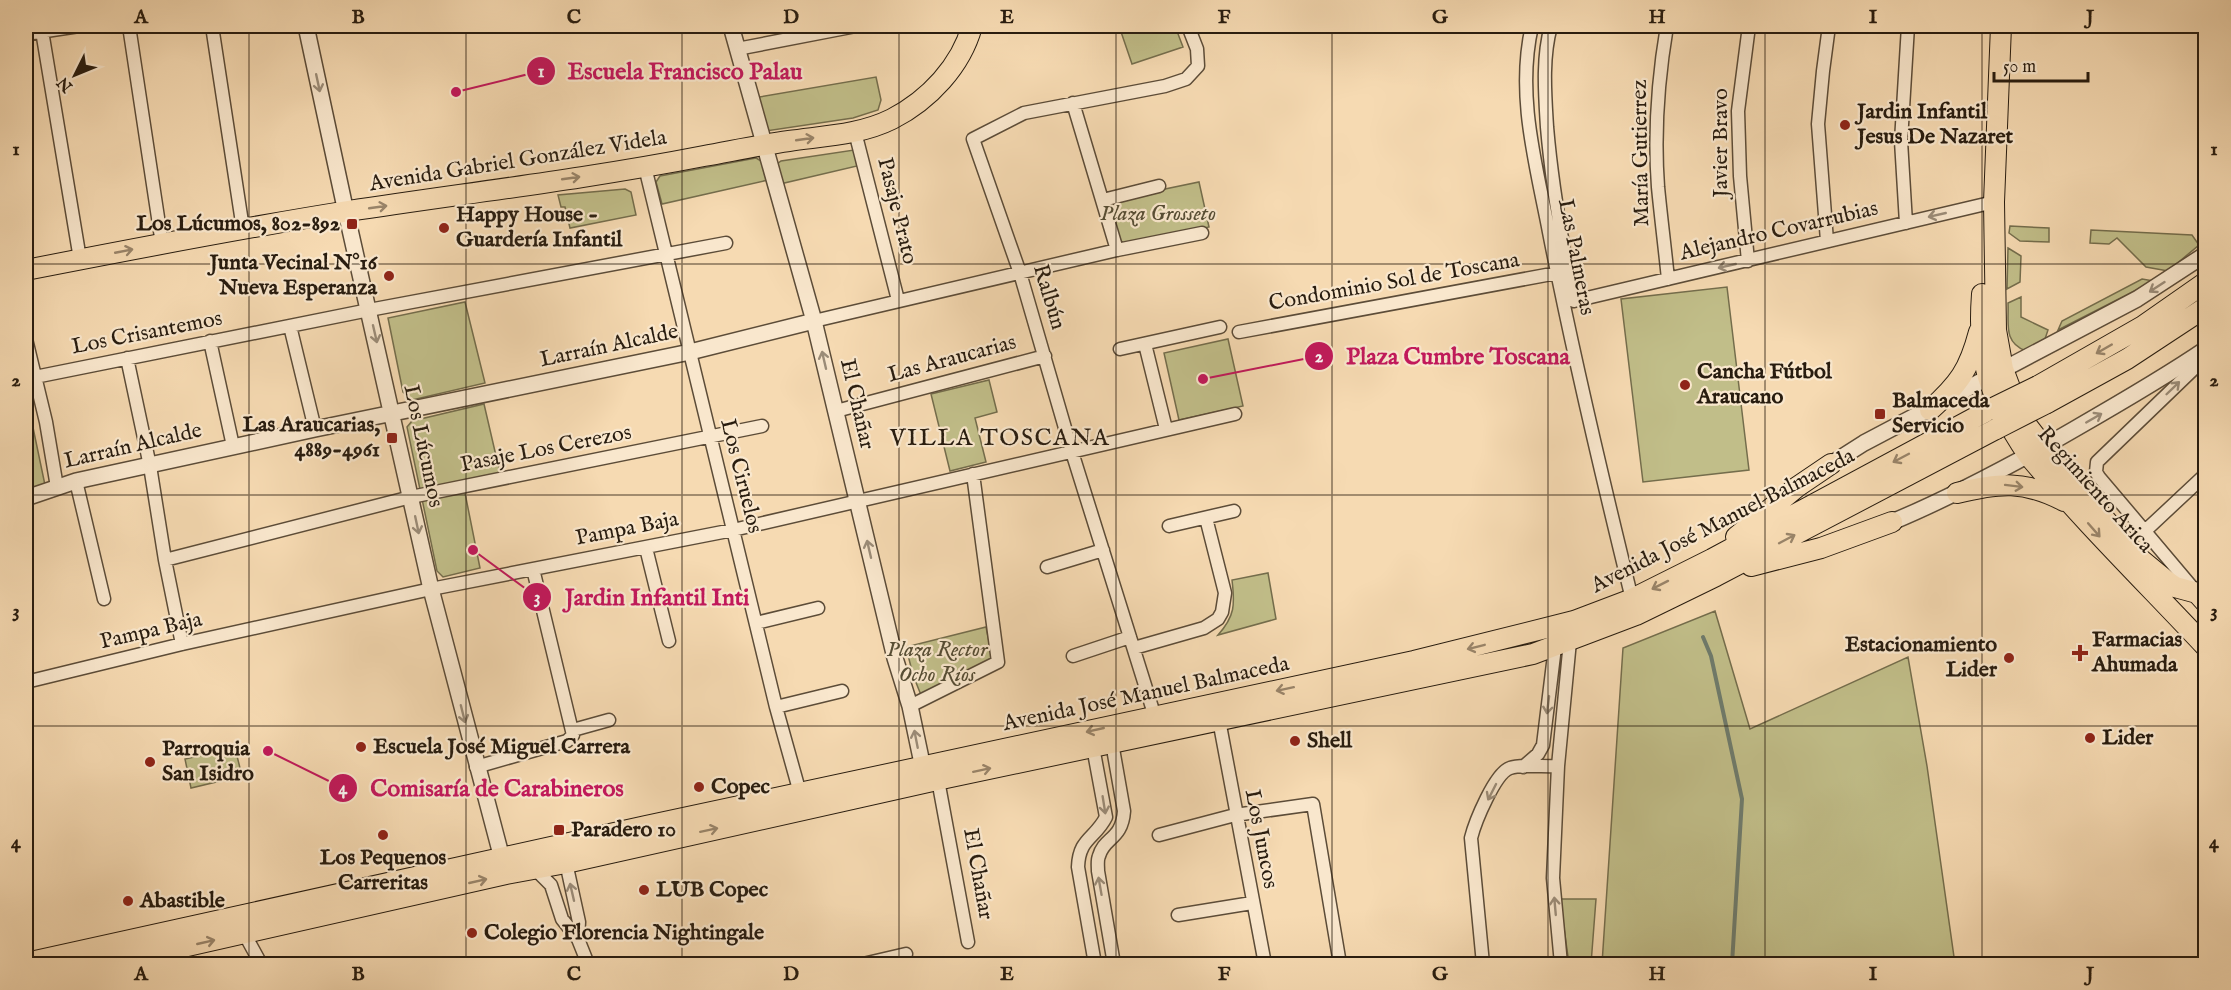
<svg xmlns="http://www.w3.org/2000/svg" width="2231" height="990" font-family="'IM FELL English',serif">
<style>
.green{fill:#c1be89;stroke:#746d4c;stroke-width:1.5}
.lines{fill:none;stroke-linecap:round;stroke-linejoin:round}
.stream{stroke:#6e7b6c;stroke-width:4}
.minor-casing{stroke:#5c4c38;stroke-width:15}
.tertiary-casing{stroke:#5c4c38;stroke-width:18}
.primary-casing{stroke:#281c0f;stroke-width:22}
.minor{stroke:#f9e7cd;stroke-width:12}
.tertiary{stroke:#f9e7cd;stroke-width:15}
.primary{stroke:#f6dab2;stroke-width:20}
.primary-bridge-casing{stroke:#281c0f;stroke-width:22;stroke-linecap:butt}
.primary-bridge{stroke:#f6dab2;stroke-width:20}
.oneway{stroke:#9b8c78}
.oneway2{stroke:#998469}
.grid{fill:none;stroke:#281c0f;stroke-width:1.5;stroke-opacity:0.55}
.poi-dot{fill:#8f2418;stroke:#f9e7cd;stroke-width:2}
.labels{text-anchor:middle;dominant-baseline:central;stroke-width:4.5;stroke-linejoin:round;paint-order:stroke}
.poi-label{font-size:22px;font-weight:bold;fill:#281c0f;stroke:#f9e7cd;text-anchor:start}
.street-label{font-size:22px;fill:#281c0f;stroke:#f9e7cd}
.park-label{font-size:22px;font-style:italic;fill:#564d34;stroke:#f9e7cd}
.neighbourhood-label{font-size:24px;letter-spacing:1.5px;fill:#281c0f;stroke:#f9e7cd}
.leader{fill:none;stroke:#c2185b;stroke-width:2}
.callout-dot{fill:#c2185b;stroke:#f9e7cd;stroke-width:2}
.mark-label{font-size:18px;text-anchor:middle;font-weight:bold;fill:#fff}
.callout-label{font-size:24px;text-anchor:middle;font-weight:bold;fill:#c2185b;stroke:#f9e7cd;stroke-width:4.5;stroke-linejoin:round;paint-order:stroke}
.neatline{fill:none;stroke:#281c0f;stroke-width:2}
.grid-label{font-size:20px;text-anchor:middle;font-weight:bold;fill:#281c0f}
</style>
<rect width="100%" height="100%" fill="#f6dab2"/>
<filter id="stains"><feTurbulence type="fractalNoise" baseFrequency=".00333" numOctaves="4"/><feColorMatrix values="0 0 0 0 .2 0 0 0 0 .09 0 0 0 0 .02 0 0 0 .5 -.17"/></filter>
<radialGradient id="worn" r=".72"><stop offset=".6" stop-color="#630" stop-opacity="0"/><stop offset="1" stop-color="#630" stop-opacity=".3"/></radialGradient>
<path class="green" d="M1119 26H1175L1183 47 1132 64Z
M876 77 881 100 878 110 853 118 766 131 759 97Z
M854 150 857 166 780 184 777 164 781 161Z
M756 158 763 162 768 180 662 204 656 182 660 176Z
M1199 182 1209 227 1119 246 1107 201Z
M625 189 631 192 636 215 570 228 565 207H561L558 195Z
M2010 226 2049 228V242L2020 241 2009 233Z
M2091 230 2192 235 2199 245 2168 271 2146 267 2117 238 2109 244 2090 243Z
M2008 248 2021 256 2020 282 2007 289Z
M2142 279 2154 281 2058 330 2062 321Z
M1727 287 1749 470 1643 482 1621 299Z
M2021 297V317L2048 330 2044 342 2026 351C2003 342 2009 324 2008 303Z
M465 302 485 383 412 400 403 392 388 318Z
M1228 339 1243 406 1179 420 1164 353Z
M989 380 997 412 975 418 986 462 950 471 931 394Z
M484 404 500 473 463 483 480 568 443 577 437 571 407 427 412 421Z
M31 418 45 485 26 491V420Z
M1268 573 1276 619 1218 635C1235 616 1235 605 1232 580Z
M1715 611 1750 729 1908 657 1927 766 1955 964H1602L1623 648Z
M986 627 993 661 921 695 913 675 906 647Z
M235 748 242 776 191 788 185 759Z
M1560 899H1596L1591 964H1569Z"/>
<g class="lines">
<path class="stream" d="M1703 637 1711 656 1742 799 1732 964"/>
<g class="minor-casing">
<path id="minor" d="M129 26 162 244
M212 26 243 229
M1532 26C1516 95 1536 164 1549 232 1573 355 1602 477 1632 599
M1551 26C1542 58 1545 94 1547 127 1552 186 1562 243 1574 301L1994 202
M1667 26C1658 79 1654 133 1658 187 1661 218 1665 249 1668 279
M42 31 80 259
M26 34 79 26
M737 49 856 26
M1073 103 1117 250
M855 132 898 300
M645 167 776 707 800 793
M1103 200 1159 186
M1906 223 1901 141 1908 26
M1827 241 1818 124 1823 71 1829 26
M1748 261 1740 176 1738 111 1749 26
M814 321 1117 250 1202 233
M290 326 315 429
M1239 332 1557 273
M26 339 46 422 57 487
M210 341 233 446
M1145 344 1166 429
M1120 349 1220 327
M2206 357 2097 462 2096 472 2099 477 2197 593 2206 587
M127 358 150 466 165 560 182 644
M35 377 369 310 726 243
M836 411 1045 356
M76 481 104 599
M1169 526 1234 511
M2145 531 2206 474
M646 548 669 641
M165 560 411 497 762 426
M1047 567 1103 550
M756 623 818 608
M1134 648 1204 628 1218 619 1222 612 1225 593 1206 518
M1073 656 1130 637
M26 682 182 644 431 589 733 530 1235 414
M910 706 998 662 973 474
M776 707 842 691
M1155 717 1072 452 1020 273 973 139 1024 113 1165 86 1186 79 1198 66 1197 49 1188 26
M1219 720 1265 964
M573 730 609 720
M1112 743 1124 811C1122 840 1104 837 1099 856 1097 860 1098 866 1098 871L1114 964
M1093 747 1106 817C1095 839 1079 838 1078 867L1095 964
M476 767 567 741 573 735 533 569
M1523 767 1538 754 1543 745 1555 647
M938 780 968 942
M1159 835 1235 815 1313 804 1340 964
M565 858 579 922 578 939
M536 870 551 885 562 919 578 939 588 964
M1178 915 1252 903
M244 933 261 964
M863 964 906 954
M1483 964 1471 838C1475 822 1495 773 1510 768 1521 764 1546 767 1558 766
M1561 964 1553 878 1558 766 1570 641"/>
</g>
<g class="tertiary-casing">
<path id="tertiary" d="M306 26 344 203 431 589 504 866
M731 26 814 321 895 658 910 706 923 768 920 775
M1831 464 1864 443 2137 299 2206 254
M26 498 76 481 315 429 690 352 814 321
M1892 522C1947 499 2000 471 2052 442 2104 412 2156 383 2206 349"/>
</g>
<g class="primary-casing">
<path id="primary" d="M2001 26 1994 202 1996 330 2003 369 2018 409 2026 424 2060 468 2139 558 2168 582 2175 587 2197 593 2206 603
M26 270C133 249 241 228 349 211 467 193 586 179 704 156 732 151 760 145 789 141 823 136 860 135 892 119 929 100 961 66 972 26
M1982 294C1980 320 1981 352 1988 377 1996 404 2012 431 2028 455 2084 522 2146 583 2206 647
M2038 386 2143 326 2206 282
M2047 403 2127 359 2206 307
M1930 410C1959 384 1969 370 1979 332
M1957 493C1999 483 2024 480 2064 501
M1736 537 1797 487 1831 464
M1751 566 1821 548 1892 522
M26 963 646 826 1414 661 1574 621 1632 599 1712 559 1989 410
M108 964 506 874 566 863 946 778 1533 654 1636 615 1716 576 1996 429"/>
</g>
<use href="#minor" class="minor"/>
<use href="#tertiary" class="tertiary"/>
<use href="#primary" class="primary"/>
<g class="primary-bridge-casing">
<path id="primary-bridge" d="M1989 410 2038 386
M1996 429 2047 403"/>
</g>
<use href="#primary-bridge" class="primary-bridge"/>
</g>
<defs><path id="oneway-shaft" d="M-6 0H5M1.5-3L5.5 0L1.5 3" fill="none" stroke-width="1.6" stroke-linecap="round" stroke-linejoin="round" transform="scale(1.5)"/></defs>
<g class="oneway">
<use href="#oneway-shaft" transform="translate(318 83) rotate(78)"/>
<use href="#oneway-shaft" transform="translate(1937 215) rotate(167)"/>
<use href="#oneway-shaft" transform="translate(1727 266) rotate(167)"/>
<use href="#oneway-shaft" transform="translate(2157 287) rotate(147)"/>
<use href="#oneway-shaft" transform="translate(375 334) rotate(77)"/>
<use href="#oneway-shaft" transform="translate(824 360) rotate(-103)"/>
<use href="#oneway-shaft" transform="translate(2173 388) rotate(-44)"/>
<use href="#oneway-shaft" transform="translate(2094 418) rotate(-30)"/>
<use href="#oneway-shaft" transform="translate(417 525) rotate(78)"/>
<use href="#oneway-shaft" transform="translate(869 549) rotate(-103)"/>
<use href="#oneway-shaft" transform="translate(1548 705) rotate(97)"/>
<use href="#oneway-shaft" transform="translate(463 714) rotate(76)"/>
<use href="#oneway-shaft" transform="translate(916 739) rotate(-101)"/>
<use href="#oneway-shaft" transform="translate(1492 792) rotate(117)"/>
<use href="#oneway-shaft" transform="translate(1104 805) rotate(81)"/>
<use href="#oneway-shaft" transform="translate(1100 886) rotate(-100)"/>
<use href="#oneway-shaft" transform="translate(572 892) rotate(-103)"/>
<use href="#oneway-shaft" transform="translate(1555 906) rotate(-95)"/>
</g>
<g class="oneway2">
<use href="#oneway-shaft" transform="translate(805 139) rotate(-8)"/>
<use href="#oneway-shaft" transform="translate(571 178) rotate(-8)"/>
<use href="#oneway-shaft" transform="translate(378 207) rotate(-8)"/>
<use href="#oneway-shaft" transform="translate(124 251) rotate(-11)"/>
<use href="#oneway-shaft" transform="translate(2104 349) rotate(150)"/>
<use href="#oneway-shaft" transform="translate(1901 458) rotate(152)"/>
<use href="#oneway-shaft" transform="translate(2014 486) rotate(7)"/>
<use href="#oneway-shaft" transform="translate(2094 530) rotate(49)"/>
<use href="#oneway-shaft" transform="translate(1787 539) rotate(-28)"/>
<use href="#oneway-shaft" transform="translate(1660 585) rotate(153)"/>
<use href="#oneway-shaft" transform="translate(1476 647) rotate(166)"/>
<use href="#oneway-shaft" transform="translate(1285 689) rotate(168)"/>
<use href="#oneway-shaft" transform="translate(1095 730) rotate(167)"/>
<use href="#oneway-shaft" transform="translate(982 770) rotate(-12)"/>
<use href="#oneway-shaft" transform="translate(709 830) rotate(-12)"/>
<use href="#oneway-shaft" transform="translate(478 881) rotate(-13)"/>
<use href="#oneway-shaft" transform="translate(206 942) rotate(-13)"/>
</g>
<path class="grid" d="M249 26V964M466 26V964M682 26V964M899 26V964M1116 26V964M1332 26V964M1548 26V964M1765 26V964M1982 26V964M26 264H2206M26 495H2206M26 726H2206"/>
<g class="poi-dot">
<circle cx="1845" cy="125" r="6"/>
<rect x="346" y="218" width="12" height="12" rx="3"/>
<circle cx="444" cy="228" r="6"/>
<circle cx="389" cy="276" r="6"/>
<circle cx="1685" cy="385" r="6"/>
<rect x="1874" y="408" width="12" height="12" rx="3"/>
<rect x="386" y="432" width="12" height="12" rx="3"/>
<path d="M2077 644h6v6h6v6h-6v6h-6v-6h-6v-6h6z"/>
<circle cx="2009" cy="658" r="6"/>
<circle cx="2090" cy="738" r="6"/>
<circle cx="1295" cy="741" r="6"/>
<circle cx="361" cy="747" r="6"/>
<circle cx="150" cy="762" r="6"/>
<circle cx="699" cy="787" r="6"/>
<rect x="553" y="824" width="12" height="12" rx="3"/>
<circle cx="383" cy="835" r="6"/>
<circle cx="644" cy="890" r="6"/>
<circle cx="128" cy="901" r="6"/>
<circle cx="472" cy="933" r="6"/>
</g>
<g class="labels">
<g class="poi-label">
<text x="1857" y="112">Jardin Infantil<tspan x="1857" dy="25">Jesus De Nazaret</tspan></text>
<text x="456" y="215">Happy House -<tspan x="456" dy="25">Guardería Infantil</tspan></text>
<text x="340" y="224" text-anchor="end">Los Lúcumos, 802-892</text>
<text x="377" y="263" text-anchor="end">Junta Vecinal N°16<tspan x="377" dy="25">Nueva Esperanza</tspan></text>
<text x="1697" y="372">Cancha Fútbol<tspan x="1697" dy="25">Araucano</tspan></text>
<text x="1892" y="401">Balmaceda<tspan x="1892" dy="25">Servicio</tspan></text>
<text x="380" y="425" text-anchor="end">Las Araucarias,<tspan x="380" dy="25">4889-4961</tspan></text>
<text x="2092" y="640">Farmacias<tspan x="2092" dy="25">Ahumada</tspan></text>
<text x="1997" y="645" text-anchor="end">Estacionamiento<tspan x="1997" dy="25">Lider</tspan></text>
<text x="2102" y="738">Lider</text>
<text x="1307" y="741">Shell</text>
<text x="373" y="747">Escuela José Miguel Carrera</text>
<text x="162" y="749">Parroquia<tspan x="162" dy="25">San Isidro</tspan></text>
<text x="711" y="787">Copec</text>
<text x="571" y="830">Paradero 10</text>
<text x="383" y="858" text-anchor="middle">Los Pequenos<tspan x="383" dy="25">Carreritas</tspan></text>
<text x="656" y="890">LUB Copec</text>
<text x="140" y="901">Abastible</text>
<text x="484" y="933">Colegio Florencia Nightingale</text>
</g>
<g class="street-label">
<text transform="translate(1721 143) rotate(-90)">Javier Bravo</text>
<text transform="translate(1641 153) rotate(-91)">María Gutierrez</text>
<text transform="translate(518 161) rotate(-9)">Avenida Gabriel González Videla</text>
<text transform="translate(897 211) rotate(76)">Pasaje Prato</text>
<text transform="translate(1779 231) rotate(-13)">Alejandro Covarrubias</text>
<text transform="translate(1576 257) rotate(79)">Las Palmeras</text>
<text transform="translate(1394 282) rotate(-10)">Condominio Sol de Toscana</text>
<text transform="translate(1049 297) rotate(73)">Ralbún</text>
<text transform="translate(147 333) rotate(-11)">Los Crisantemos</text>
<text transform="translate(609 346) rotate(-12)">Larraín Alcalde</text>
<text transform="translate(952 359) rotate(-15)">Las Araucarias</text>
<text transform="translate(857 404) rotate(77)">El Chañar</text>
<text transform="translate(133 446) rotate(-13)">Larraín Alcalde</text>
<text transform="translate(423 446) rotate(78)">Los Lúcumos</text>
<text transform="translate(546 449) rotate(-11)">Pasaje Los Cerezos</text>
<text transform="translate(741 476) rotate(76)">Los Ciruelos</text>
<text transform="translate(2095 490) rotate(48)">Regimiento Arica</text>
<text transform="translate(1723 521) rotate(-27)">Avenida José Manuel Balmaceda</text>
<text transform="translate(627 529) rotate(-11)">Pampa Baja</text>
<text transform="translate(151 631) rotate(-13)">Pampa Baja</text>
<text transform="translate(1146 694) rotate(-12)">Avenida José Manuel Balmaceda</text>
<text transform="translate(1261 839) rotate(79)">Los Juncos</text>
<text transform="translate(978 874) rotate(80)">El Chañar</text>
</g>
<g class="park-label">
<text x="1158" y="214">Plaza Grosseto</text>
<text x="937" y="650">Plaza Rector<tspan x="937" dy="25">Ocho Ríos</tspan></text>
</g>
<g class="neighbourhood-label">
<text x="1000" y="438">VILLA TOSCANA</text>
</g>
</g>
<path class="leader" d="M456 92L541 71M1203 379L1319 356M473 550L537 597M268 751L343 788"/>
<g class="callout-dot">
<circle cx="456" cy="92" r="6"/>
<circle cx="1203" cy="379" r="6"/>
<circle cx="473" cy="550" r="6"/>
<circle cx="268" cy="751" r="6"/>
<circle cx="541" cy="71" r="15"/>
<circle cx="1319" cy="356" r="15"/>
<circle cx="537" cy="597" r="15"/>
<circle cx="343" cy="788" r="15"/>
</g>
<g class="mark-label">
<text x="541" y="77">1</text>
<text x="1319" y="362">2</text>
<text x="537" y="603">3</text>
<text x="343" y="794">4</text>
</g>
<g class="callout-label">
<text x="685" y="79">Escuela Francisco Palau</text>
<text x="1458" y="364">Plaza Cumbre Toscana</text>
<text x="657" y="605">Jardin Infantil Inti</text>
<text x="497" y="796">Comisaría de Carabineros</text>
</g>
<rect width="2231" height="990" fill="none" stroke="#f6dab2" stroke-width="66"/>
<g transform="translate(75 75) rotate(227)" stroke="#f9e7cd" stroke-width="4.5" paint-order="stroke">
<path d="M0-4.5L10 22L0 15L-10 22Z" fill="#281c0f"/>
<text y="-9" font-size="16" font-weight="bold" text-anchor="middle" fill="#281c0f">N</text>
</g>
<path d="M1994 72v9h94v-9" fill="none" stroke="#281c0f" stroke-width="3"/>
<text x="2003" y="72" font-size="18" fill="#281c0f" stroke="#f9e7cd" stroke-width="4.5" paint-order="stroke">50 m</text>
<rect x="33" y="33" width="2165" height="924" class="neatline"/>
<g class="grid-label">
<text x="141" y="23">A</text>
<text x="358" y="23">B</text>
<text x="574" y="23">C</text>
<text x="791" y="23">D</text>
<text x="1007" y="23">E</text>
<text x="1224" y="23">F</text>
<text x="1440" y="23">G</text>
<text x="1657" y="23">H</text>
<text x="1873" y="23">I</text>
<text x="2090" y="23">J</text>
<text x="16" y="155">1</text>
<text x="2214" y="155">1</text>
<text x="16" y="386">2</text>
<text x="2214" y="386">2</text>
<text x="16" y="617">3</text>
<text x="2214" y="617">3</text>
<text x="16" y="848">4</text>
<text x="2214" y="848">4</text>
<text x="141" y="980">A</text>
<text x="358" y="980">B</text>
<text x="574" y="980">C</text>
<text x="791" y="980">D</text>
<text x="1007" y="980">E</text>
<text x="1224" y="980">F</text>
<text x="1440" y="980">G</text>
<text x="1657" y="980">H</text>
<text x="1873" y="980">I</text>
<text x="2090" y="980">J</text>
</g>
<rect width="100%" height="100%" filter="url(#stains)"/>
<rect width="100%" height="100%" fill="url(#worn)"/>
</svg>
